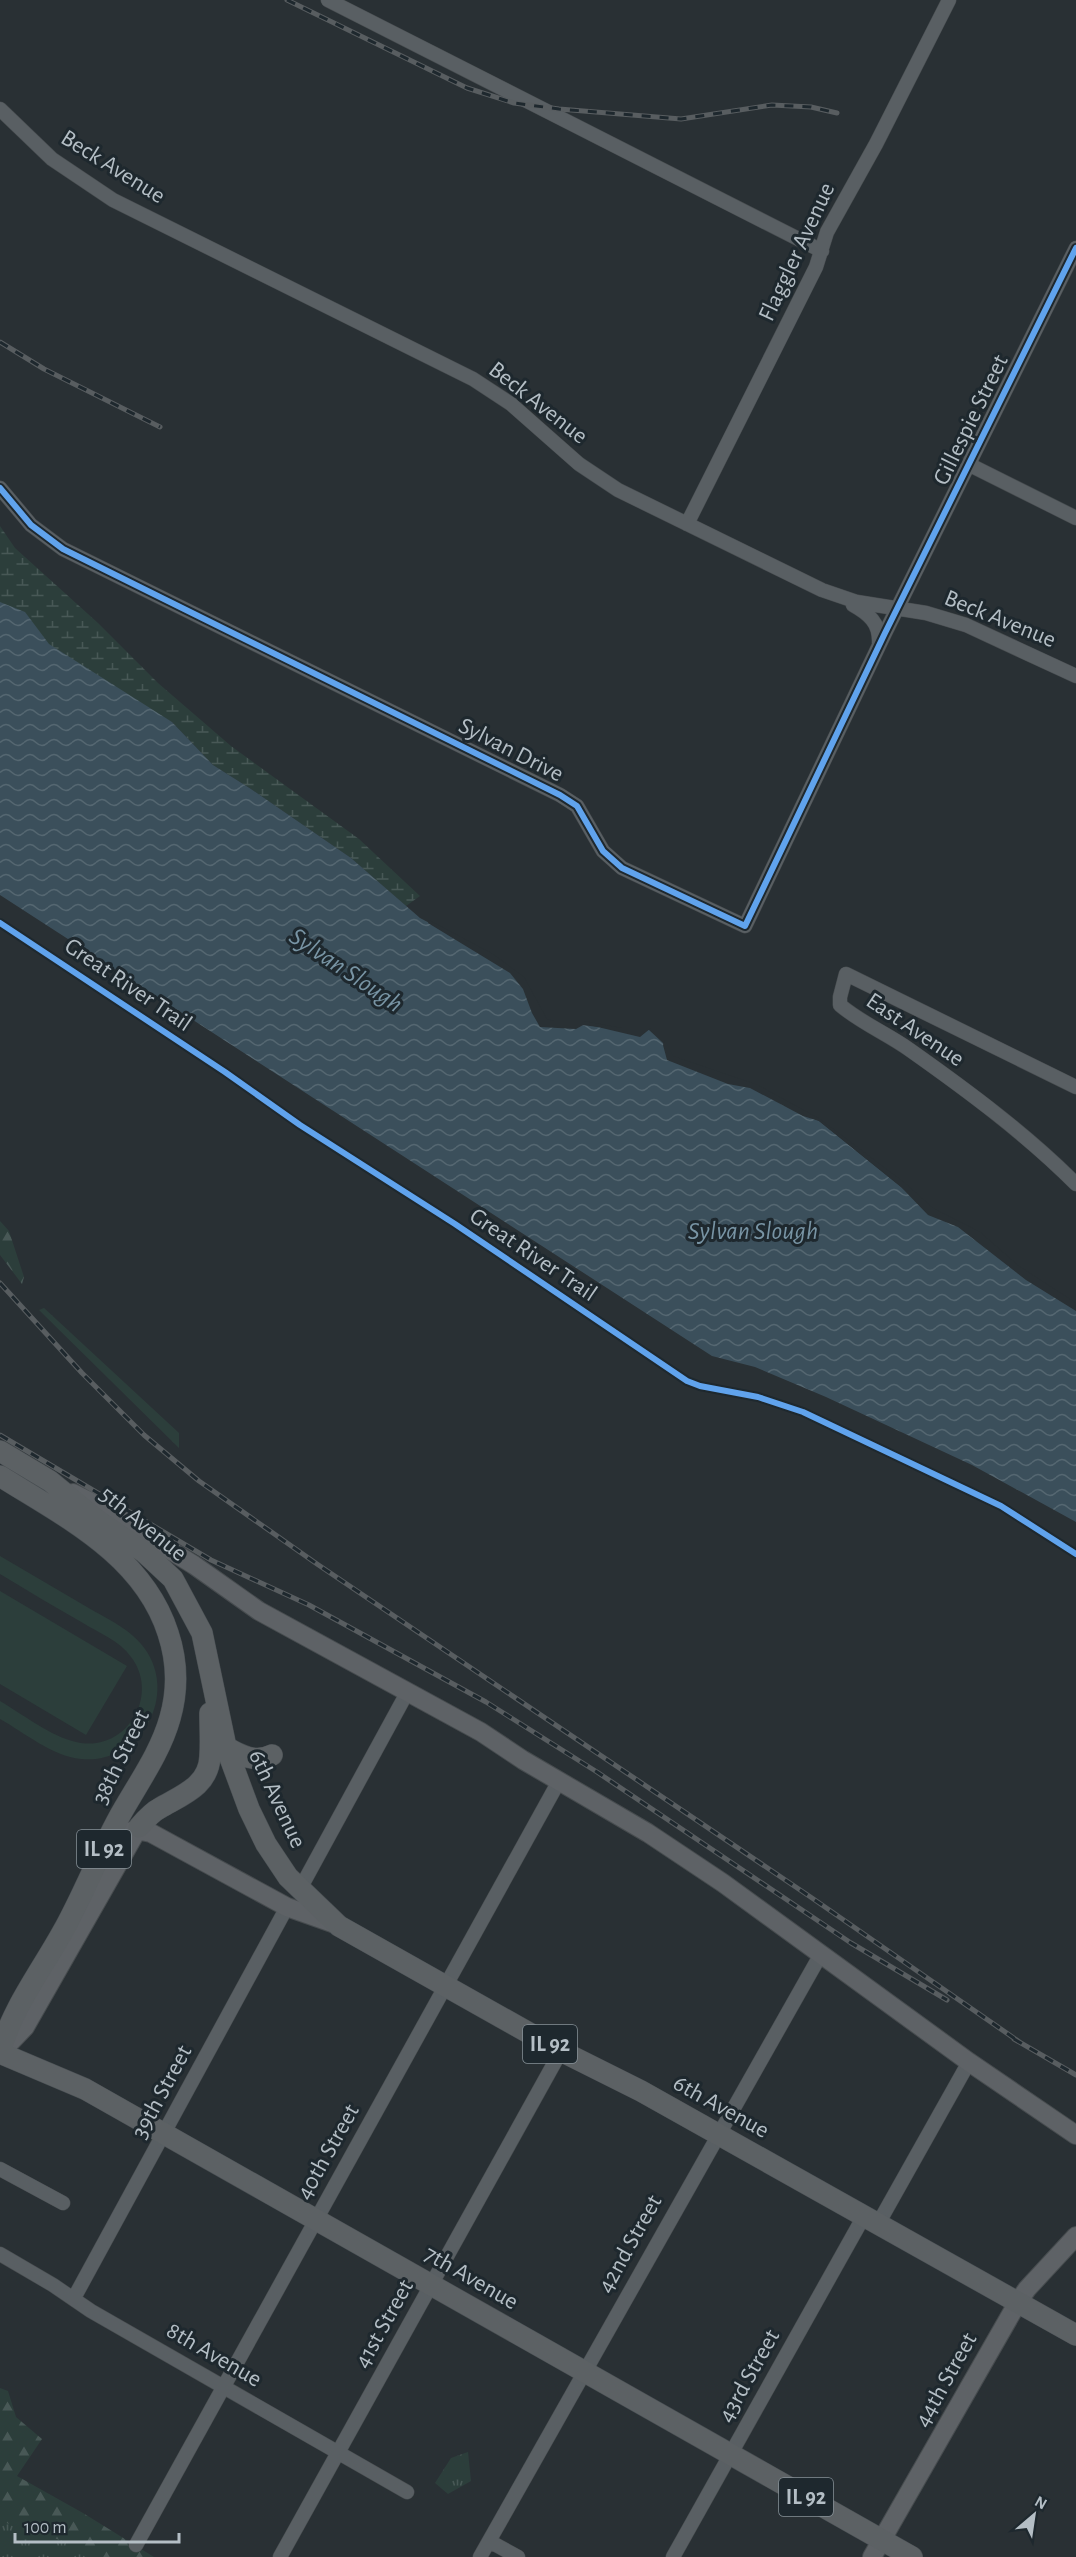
<svg xmlns="http://www.w3.org/2000/svg" width="1076" height="2557" font-family="'Alegreya Sans',sans-serif">
<style>
.grass{fill:url(#grass-tufts)}
.forest{fill:url(#forest-firs)}
.wetland{fill:url(#wetland-marsh)}
.pitch{fill:#2c3e3b}
.water{fill:url(#water-waves)}
.pier{fill:#293034}
.lines{fill:none;stroke-linecap:round;stroke-linejoin:round}
.street-casing{stroke:#474c4f;stroke-width:15}
.secondary-casing{stroke:#474c4f;stroke-width:20}
.primary-casing{stroke:#474d51;stroke-width:22}
.street{stroke:#595f63;stroke-width:14}
.secondary{stroke:#5e6266;stroke-width:18}
.primary{stroke:#5c6164;stroke-width:21}
.rail-casing{stroke:#585d60;stroke-width:5}
.rail{stroke:#1e282e;stroke-width:3;stroke-dasharray:9;stroke-linecap:butt}
.cycleway-casing{stroke:#1e282e;stroke-width:10}
.cycleway{stroke:#60a3ed;stroke-width:6}
.labels{text-anchor:middle;dominant-baseline:central;stroke-width:6;stroke-linejoin:round;paint-order:stroke}
.shield{fill:#1e282e;stroke:#879198;stroke-width:1.5}
.shield-label{font-size:22px;font-weight:bold;fill:#b4bec5}
.street-label{font-size:24px;fill:#b4bec5;stroke:#1e282e}
.water-label{font-size:26px;font-style:italic;fill:#7894a4;stroke:#1e282e}
</style>
<defs>
<pattern id="grass-tufts" width="24" height="20" patternUnits="userSpaceOnUse" patternTransform="scale(1.5)"><rect width="24" height="20" fill="#2c3e3b"/><path d="M3 7l-1-3M5 7V3M7 7l1-3M15 17l-1-3M17 17v-4M19 17l1-3" fill="none" stroke="#485856"/></pattern>
<pattern id="forest-firs" width="22" height="20" patternUnits="userSpaceOnUse" patternTransform="scale(1.5)"><rect width="22" height="20" fill="#2c3e3b"/><path d="M5 1l3.5 6h-7zM16 11l3.5 6h-7z" fill="#485856"/></pattern>
<pattern id="wetland-marsh" width="20" height="14" patternUnits="userSpaceOnUse" patternTransform="scale(1.5)"><rect width="20" height="14" fill="#2c3e3b"/><path d="M1 5h8M5 5V1M11 12h8M15 12V8" fill="none" stroke="#485856"/></pattern>
<pattern id="water-waves" width="16" height="10" patternUnits="userSpaceOnUse" patternTransform="scale(1.5)"><rect width="16" height="10" fill="#3b4f5b"/><path d="M0 5q4-4 8 0t8 0" fill="none" stroke="#556771"/></pattern>
</defs>
<rect width="100%" height="100%" fill="#293034"/>
<path class="grass" d="M468 2452 471 2481 448 2494 435 2483 451 2458Z
M0 2474 146 2557H0Z"/>
<path class="forest" d="M0 1221 9 1231 24 1277 22 1284 0 1255Z
M44 1308 179 1433V1448L39 1310Z
M0 2388 8 2391 16 2417 42 2439 17 2476 83 2513 154 2557H103L63 2541 0 2521Z"/>
<path class="wetland" d="M0 526 15 548 98 623 158 683 231 746 359 839 420 896 406 906 351 858 251 789 213 765 172 722 0 629Z"/>
<path class="pitch" d="M0 1556C29 1573 58 1590 87 1607 107 1619 131 1629 145 1649 179 1697 139 1765 81 1759 52 1756 25 1733 0 1719V1701C22 1714 52 1737 76 1742 125 1754 161 1696 131 1657 120 1641 99 1633 83 1623 55 1607 28 1591 0 1574Z
M0 1591 127 1666 86 1735 0 1684Z"/>
<path class="water" d="M0 602 25 612 49 644 172 722 213 765 251 789 351 858 420 918 492 956 522 979 545 1022C580 1023 614 1031 649 1030L663 1043 671 1058 757 1088 819 1121 931 1211 978 1235 1017 1269 1076 1306V1522L972 1465 826 1397 755 1367 712 1356 0 895Z"/>
<path class="pier" d="M429 920 493 954 524 977 547 1019 554 1021H584L622 1028H651L640 1037 585 1024 576 1029 540 1027 532 1013 523 989 510 973 428 923Z
M665 1040 673 1056 758 1085 820 1119 905 1183 933 1208 980 1232 1019 1266 1076 1303V1311L1026 1280 958 1227 928 1215 901 1187 819 1121 803 1116 750 1088 728 1084 667 1060 663 1045Z"/>
<g class="lines">
<g class="street-casing">
<path id="street" d="M328 0 822 251
M0 109 52 159 113 200 473 379 511 404 579 464 618 490 822 590 857 602 926 613 966 625 1076 676
M970 465 1076 518
M0 488 31 525 63 549 560 795 577 806 603 851 622 868 745 926 885 633 1076 248
M687 524 816 267 827 232 876 144 949 0
M853 605C869 614 880 623 879 643
M1076 1087 846 974 840 997V1005C861 1023 888 1034 910 1050 968 1091 1026 1134 1076 1184
M300 1889 408 1691
M0 2169 63 2203
M878 2224 969 2062
M0 2254 53 2285 91 2311 407 2492
M74 2298 287 1907
M489 2541 518 2557
M136 2545 559 1781
M280 2557 561 2051
M480 2557 821 1954
M673 2557 864 2216"/>
</g>
<g class="secondary-casing">
<path id="secondary" d="M73 1493 97 1505 194 1565 259 1611 481 1732 523 1760 648 1833 723 1883 969 2062 1076 2135
M127 1832 136 1830 151 1833 287 1907 338 1925
M1 2052 25 2027 139 1827
M872 2557 1018 2302 1027 2289 1076 2236"/>
</g>
<g class="primary-casing">
<path id="primary" d="M0 1451 50 1481 96 1519 144 1552 173 1579 202 1633 226 1747 249 1809 266 1844 288 1877 339 1926 561 2051 641 2091 1076 2335
M0 1476C65 1517 143 1555 168 1633 177 1660 178 1690 170 1718 160 1754 136 1786 118 1819 98 1856 83 1896 62 1933 41 1971 11 2010 0 2053L85 2089 912 2557
M226 1747C241 1756 256 1763 272 1755
M139 1827C145 1820 152 1812 160 1808 182 1795 209 1786 210 1756 211 1742 210 1728 210 1713"/>
</g>
<use href="#street" class="street"/>
<use href="#secondary" class="secondary"/>
<use href="#primary" class="primary"/>
<g class="rail-casing">
<path id="rail" d="M287 0 467 88 514 103 559 109 681 119 772 105 811 107 837 113
M0 342 44 369 160 427
M0 1283 82 1373 144 1435 199 1481 317 1564 812 1898 1021 2043
M0 1435 211 1560 309 1605 486 1702 597 1772 851 1943 947 2000
M1014 2039 1076 2075"/>
</g>
<use href="#rail" class="rail"/>
<g class="cycleway-casing">
<path id="cycleway" d="M0 488 31 525 63 549 560 795 577 806 603 851 622 868 745 926 885 633 1076 248
M0 923 225 1072 300 1125 455 1224 687 1381 700 1386 758 1397 803 1412 1001 1506 1076 1554"/>
</g>
<use href="#cycleway" class="cycleway"/>
</g>
<g class="labels">
<g class="shield">
<rect x="77" y="1830" width="54" height="38" rx="4.5"/>
<rect x="523" y="2025" width="54" height="38" rx="4.5"/>
<rect x="779" y="2478" width="54" height="38" rx="4.5"/>
</g>
<g class="shield-label">
<text x="104" y="1849">IL 92</text>
<text x="550" y="2044">IL 92</text>
<text x="806" y="2497">IL 92</text>
</g>
<g class="street-label">
<text transform="translate(113 167) rotate(32)">Beck Avenue</text>
<text transform="translate(797 252) rotate(-65)">Flaggler Avenue</text>
<text transform="translate(538 403) rotate(38)">Beck Avenue</text>
<text transform="translate(971 420) rotate(-64)">Gillespie Street</text>
<text transform="translate(1000 619) rotate(22)">Beck Avenue</text>
<text transform="translate(511 750) rotate(27)">Sylvan Drive</text>
<text transform="translate(128 985) rotate(34)">Great River Trail</text>
<text transform="translate(915 1030) rotate(34)">East Avenue</text>
<text transform="translate(533 1255) rotate(34)">Great River Trail</text>
<text transform="translate(143 1524) rotate(39)">5th Avenue</text>
<text transform="translate(121 1757) rotate(-64)">38th Street</text>
<text transform="translate(277 1799) rotate(65)">6th Avenue</text>
<text transform="translate(162 2092) rotate(-62)">39th Street</text>
<text transform="translate(721 2107) rotate(29)">6th Avenue</text>
<text transform="translate(328 2152) rotate(-61)">40th Street</text>
<text transform="translate(630 2244) rotate(-61)">42nd Street</text>
<text transform="translate(471 2278) rotate(30)">7th Avenue</text>
<text transform="translate(384 2324) rotate(-61)">41st Street</text>
<text transform="translate(214 2355) rotate(30)">8th Avenue</text>
<text transform="translate(749 2376) rotate(-61)">43rd Street</text>
<text transform="translate(946 2380) rotate(-61)">44th Street</text>
</g>
<g class="water-label">
<text transform="translate(346 970) rotate(34)">Sylvan Slough</text>
<text x="753" y="1231">Sylvan Slough</text>
</g>
</g>
<g transform="translate(1034 2515) rotate(29)" stroke="#1e282e" stroke-width="4.5" paint-order="stroke">
<path d="M0-4.5L10 22L0 15L-10 22Z" fill="#b4bec5"/>
<text y="-9" font-size="16" font-weight="bold" text-anchor="middle" fill="#b4bec5">N</text>
</g>
<path d="M15 2533v9h164v-9" fill="none" stroke="#b4bec5" stroke-width="3"/>
<text x="24" y="2533" font-size="18" fill="#b4bec5" stroke="#1e282e" stroke-width="4.5" paint-order="stroke">100 m</text>
</svg>
